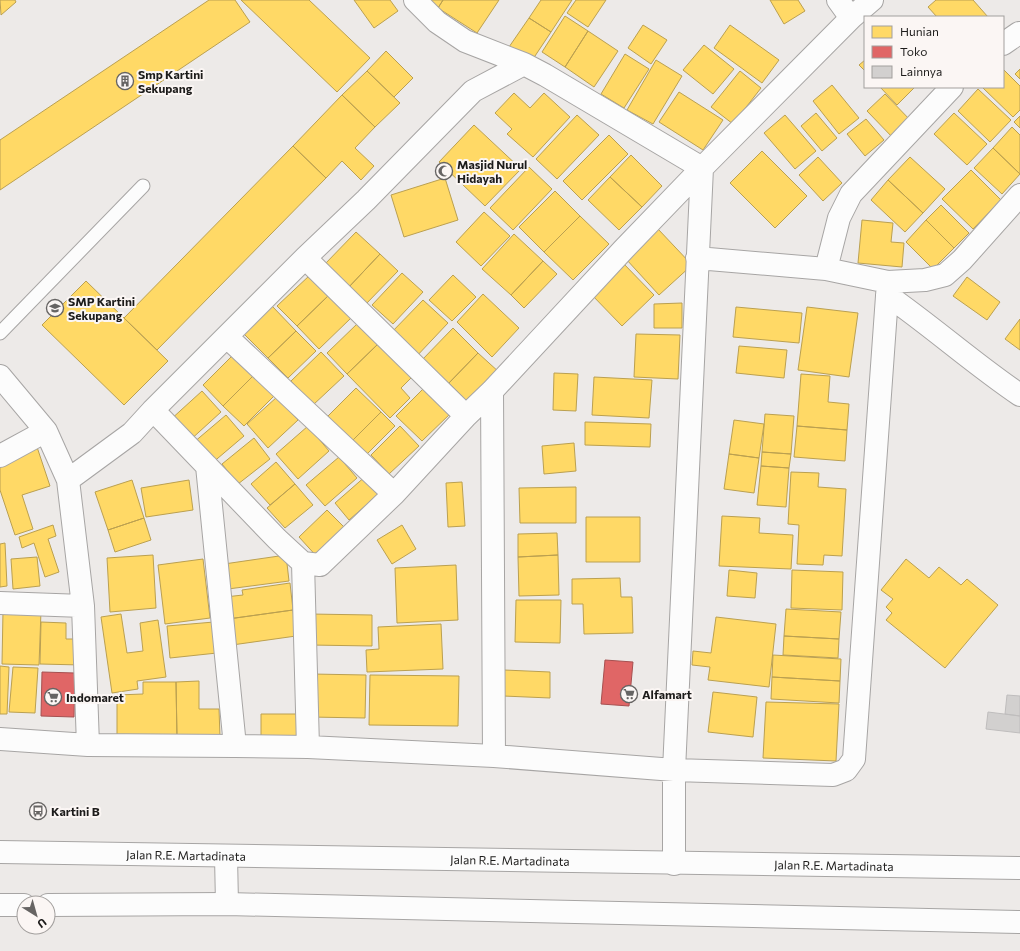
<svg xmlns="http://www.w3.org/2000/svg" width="1020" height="951" font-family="Commissioner,sans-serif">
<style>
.homes{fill:#ffd966;stroke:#bba050}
.shops{fill:#e06666;stroke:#a65050}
.building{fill:#d2d0cf;stroke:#bfbdbd}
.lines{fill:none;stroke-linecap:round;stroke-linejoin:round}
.service-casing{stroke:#a7a5a4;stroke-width:15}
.minor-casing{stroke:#a7a5a4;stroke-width:24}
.trunk-casing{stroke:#a7a5a4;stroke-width:24}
.service{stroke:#fcfcfc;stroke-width:13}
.minor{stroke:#fcfcfc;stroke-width:22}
.trunk{stroke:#fcfcfc;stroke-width:22}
.labels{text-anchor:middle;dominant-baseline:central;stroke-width:4;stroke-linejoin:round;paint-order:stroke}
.poi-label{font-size:12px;font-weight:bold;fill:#1d1c1b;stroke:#fbf6f4;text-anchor:start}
.street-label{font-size:12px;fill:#1d1c1b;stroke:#fbf6f4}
</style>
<rect width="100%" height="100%" fill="#edeae8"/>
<path class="homes" d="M0 0H15L16 2 1 15Z
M209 0H235L250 22 0 190V140Z
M241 0H309L370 58 337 92Z
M354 0H390L398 11 374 28Z
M425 0H443L438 8Z
M443 0H499L477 33 438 8Z
M541 0H572L551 32 529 18Z
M576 0H606L588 27 567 13Z
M770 0H798L805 11 784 24Z
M936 0H973L988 17H937L928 7Z
M565 16 588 31 565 67 542 52Z
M529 18 551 32 531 62 509 47Z
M643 25 667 40 651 64 628 48Z
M730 25 779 60 762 83 714 48Z
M588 31 618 51 594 87 565 67Z
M704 45 734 69 713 94 683 70Z
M386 51 413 78 394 97 367 71Z
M625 54 649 69 624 108 601 94Z
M656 60 682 76 653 124 627 110Z
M865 60V71L859 65Z
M1003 69 1020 86V110L1013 117 983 88 985 87H1003Z
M1020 69V79L1015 74Z
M367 71 400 103 375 127 342 95Z
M740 71 761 88 733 124 711 107Z
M832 85 859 118 839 134 813 101Z
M880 87H915L897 105Z
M978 89 1011 120 990 142 958 111Z
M679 92 723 120 703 150 659 122Z
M514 93 530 108 544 93 570 117 533 157 507 134 512 129 495 113Z
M885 94 913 123 895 140 867 111Z
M342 95 375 127 355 148 374 166 361 180 342 161 326 178 293 146Z
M816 113 837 138 822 151 801 126Z
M954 113 987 144 967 165 934 134Z
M577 115 599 135 557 179 536 159Z
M785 115 816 151 795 169 764 133Z
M1020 116V128L1014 122Z
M866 119 884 140 865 156 847 134Z
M474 125 521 169 485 206 439 162Z
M1012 127 1020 135V174L993 148Z
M609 135 628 154 582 200 563 181Z
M293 146 326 178 157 350 124 318Z
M993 148 1020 174 1002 194 974 168Z
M762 151 807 196 775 228 730 183Z
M631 155 662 186 642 207 610 177Z
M818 157 842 183 823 201 799 175Z
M910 157 945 189 923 213 888 180Z
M529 167 552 189 513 230 490 208Z
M971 170 1001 200 973 229 942 199Z
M610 177 642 207 619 230 588 200Z
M445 178 458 220 404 237 391 195Z
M888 180 923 213 905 232 871 200Z
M555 191 580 216 544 252 519 227Z
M941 205 969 233 954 248 926 220Z
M484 212 510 236 481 266 456 242Z
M580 216 609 244 573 280 544 252Z
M862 220 893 223 891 242 904 243 902 267 858 263Z
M926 220 954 248 933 269 906 242Z
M658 229 692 265 659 295 626 259Z
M356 232 380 254 348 288 324 265Z
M514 234 543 261 511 295 482 269Z
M380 254 398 271 365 305 348 288Z
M543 261 557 274 524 308 511 295Z
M622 262 654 295 622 326 590 293Z
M402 273 423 292 393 324 372 305Z
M310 275 329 295 297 326 277 306Z
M453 275 476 297 452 321 429 300Z
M967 277 1000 302 987 320 953 296Z
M86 281 168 361 124 405 42 325Z
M483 294 519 328 492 357 457 322Z
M329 295 351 318 319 349 297 326Z
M423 300 448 323 414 359 389 335Z
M682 303V328H654V304Z
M272 306 296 331 268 358 244 334Z
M736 307 802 313 799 343 733 337Z
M807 307 858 313 849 377 798 370Z
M1020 319V350L1005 339Z
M358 323 378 344 347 374 327 353Z
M453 328 478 353 446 386 421 361Z
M296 331 316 351 288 378 268 358Z
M636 334 680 335 678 379 634 377Z
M378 344 411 378 401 388 410 398 390 418 347 374Z
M739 346 787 350 784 378 736 373Z
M237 351 257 372 223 406 203 385Z
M321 352 344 376 313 405 291 381Z
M478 353 500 373 470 404 449 383Z
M258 371 278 392 244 426 223 406Z
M554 373 578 374 576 411 553 410Z
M801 374 830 376 828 402 849 404 847 430 797 426Z
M594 377 652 380 649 418 592 415Z
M425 387 451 413 422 441 396 416Z
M356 388 381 412 351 442 326 418Z
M202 391 221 412 188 442 169 421Z
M277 397 298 420 268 448 247 424Z
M381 412 395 426 365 456 351 442Z
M765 414 794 416 791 454 762 452Z
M226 415 244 436 211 464 193 443Z
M734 420 764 424 759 458 729 454Z
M585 422 651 424 650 447 585 445Z
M308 426 329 451 298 479 276 454Z
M400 426 419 446 389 474 371 455Z
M797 426 847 430 845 461 794 457Z
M254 438 270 459 238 484 222 464Z
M574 443 576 471 544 474 542 446Z
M37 447 50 486 22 495 33 529 15 535 0 490V459Z
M762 452 791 454 789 468 761 466Z
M729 454 759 458 754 493 724 489Z
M339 457 357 478 325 506 306 485Z
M276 462 295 484 270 505 251 484Z
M761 466 789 468 786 507 757 505Z
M791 472 819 473 818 487 846 489 842 556 824 555 823 565 797 564 799 525 788 524Z
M367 475 381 492 349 520 335 503Z
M132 480 144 518 108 530 95 492Z
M189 480 193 510 146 517 141 488Z
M462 482 465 526 448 527 446 483Z
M295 484 313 505 285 528 267 508Z
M576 487V523H520L519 488Z
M327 510 348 531 319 559 299 537Z
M722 516 760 518 759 533 793 535 791 569 719 566Z
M586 517H640V562H586Z
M144 518 151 540 115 552 108 530Z
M53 525 56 536 48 539 59 572 45 577 34 543 22 548 19 537Z
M402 525 416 549 392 564 377 540Z
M557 533 558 555 518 557V534Z
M5 543 7 586 0 587V544Z
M153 555 156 608 110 612 107 558Z
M286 555 289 581 228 589 224 564Z
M558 555 559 595 519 596 518 557Z
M37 557 40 586 13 589 11 559Z
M203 559 210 618 165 624 158 565Z
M906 559 929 578 939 567 961 585 967 579 998 605 945 668 886 620 892 613 886 607 893 599 881 590Z
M456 565 458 620 397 623 395 568Z
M729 570 757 573 755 598 727 596Z
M792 570 843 572 842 610 791 608Z
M620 578 621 597H632L633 633 584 634 583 604H572V579Z
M290 583 293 610 228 619 225 597 243 595 242 590Z
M516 600H561L560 643 515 642Z
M786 609 841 612 839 639 784 636Z
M293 610 296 636 232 645 228 619Z
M3 611H41L39 665 2 664Z
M121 614 127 653 143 651 140 623 158 620 166 677 137 681 138 689 112 693 101 617Z
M310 614 372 615V646L310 645Z
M716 617 776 624 769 687 708 680 710 667 692 665 693 651 711 653Z
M41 622 66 623V639H81V665L40 664Z
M214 622 217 653 170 658 167 626Z
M441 624 443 669 367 672 366 650 379 649 378 627Z
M784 636 839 639 838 658 783 655Z
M773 655 841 659 840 681 772 677Z
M0 666 9 667 7 714H0Z
M13 667 38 668 35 713 9 712Z
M504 670 550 672V698L503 696Z
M312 674 366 675 365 718 310 717Z
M370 675 459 676 458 726 369 725Z
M772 677 840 681 839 703 771 699Z
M199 681V709H219L220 737 177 738 176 682Z
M143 682H176L177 738 117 739V695L143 694Z
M713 692 757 697 753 737 708 732Z
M766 702 839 704 836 761 763 758Z
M261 714H298V736H261Z"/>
<path class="shops" d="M605 660 633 662 629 706 601 704Z
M42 672 75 673 74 717 41 716Z"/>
<path class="building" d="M1007 695 1020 696V716L1005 714Z
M988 712 1020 716V733L986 729Z"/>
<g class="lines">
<g class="service-casing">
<path id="service" d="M0 333 143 186"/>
</g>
<g class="minor-casing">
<path id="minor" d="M415 0 437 22 465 41 524 64
M838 0 851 18
M1003 44 1019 33 1020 34
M305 258 466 416
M697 258 826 269 888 282 925 280 945 275 962 260 1020 195
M826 269 839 218 851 194 952 87
M887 295C933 327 974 364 1020 395
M227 337 394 494
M0 376 46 431 68 480 83 606 88 745
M492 391 494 756
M153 410 277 539 303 563 320 565 394 494 466 416 492 391 623 250 702 168 851 18 872 0
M0 456 46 431
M207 466 235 746
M68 480 132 433 153 410 305 258 366 200 473 91 524 64 545 75 702 168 674 770V864
M303 563 308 747
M0 603 83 606
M0 739 88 745 235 746 308 747 494 756 674 770 833 775 846 770 854 759 888 282"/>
</g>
<g class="trunk-casing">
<g id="trunk">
<path id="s1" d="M0 852 1020 868"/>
<path d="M226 856 227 904"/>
<path d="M0 905H24"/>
<path d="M48 905 227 904 1020 922"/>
</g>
</g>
<use href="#service" class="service"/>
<use href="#minor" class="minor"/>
<use href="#trunk" class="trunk"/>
</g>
<defs>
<g id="building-ring" transform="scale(0.9)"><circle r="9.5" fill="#fbf6f4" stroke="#666463" stroke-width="1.5"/><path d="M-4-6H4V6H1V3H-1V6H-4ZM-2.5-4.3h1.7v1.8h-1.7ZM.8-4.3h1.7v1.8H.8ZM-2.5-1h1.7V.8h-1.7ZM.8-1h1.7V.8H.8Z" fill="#666463"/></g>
<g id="mosque-ring" transform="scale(0.9)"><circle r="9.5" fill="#fbf6f4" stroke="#666463" stroke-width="1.5"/><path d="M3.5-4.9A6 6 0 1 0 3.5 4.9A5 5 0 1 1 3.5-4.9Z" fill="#666463"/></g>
<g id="school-ring" transform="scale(0.9)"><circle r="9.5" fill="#fbf6f4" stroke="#666463" stroke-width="1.5"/><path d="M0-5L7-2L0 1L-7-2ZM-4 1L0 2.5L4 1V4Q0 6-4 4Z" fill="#666463"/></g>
<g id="supermarket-ring" transform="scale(0.9)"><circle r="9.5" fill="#fbf6f4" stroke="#666463" stroke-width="1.5"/><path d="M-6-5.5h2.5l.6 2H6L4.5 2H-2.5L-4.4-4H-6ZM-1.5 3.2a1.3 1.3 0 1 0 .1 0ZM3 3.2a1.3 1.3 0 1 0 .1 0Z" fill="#666463"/></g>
<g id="bus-ring" transform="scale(0.9)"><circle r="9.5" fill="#fbf6f4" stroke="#666463" stroke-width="1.5"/><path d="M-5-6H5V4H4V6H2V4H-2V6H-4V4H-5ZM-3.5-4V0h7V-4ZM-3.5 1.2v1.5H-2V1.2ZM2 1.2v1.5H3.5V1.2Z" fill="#666463"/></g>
</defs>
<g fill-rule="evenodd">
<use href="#building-ring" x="125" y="81"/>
<use href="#mosque-ring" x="444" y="171"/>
<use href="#school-ring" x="55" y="308"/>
<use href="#supermarket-ring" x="629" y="694"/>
<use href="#supermarket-ring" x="53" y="697"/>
<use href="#bus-ring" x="38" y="811"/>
</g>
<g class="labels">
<g class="poi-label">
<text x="138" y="74">Smp Kartini<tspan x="138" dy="14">Sekupang</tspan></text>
<text x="457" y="164">Masjid Nurul<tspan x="457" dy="14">Hidayah</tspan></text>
<text x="68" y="301">SMP Kartini<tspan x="68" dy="14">Sekupang</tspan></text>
<text x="642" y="694">Alfamart</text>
<text x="66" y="697">Indomaret</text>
<text x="51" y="811">Kartini B</text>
</g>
<g class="street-label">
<text stroke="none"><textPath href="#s1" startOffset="186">Jalan R.E. Martadinata</textPath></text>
<text stroke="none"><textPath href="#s1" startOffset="510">Jalan R.E. Martadinata</textPath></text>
<text stroke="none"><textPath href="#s1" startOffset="834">Jalan R.E. Martadinata</textPath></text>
</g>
</g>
<rect x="864" y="16" width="140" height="72" fill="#fbf6f4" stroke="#a29f9d"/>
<rect x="872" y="26" width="20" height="12" fill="#ffd966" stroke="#a29f9d"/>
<text x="900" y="36" font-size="12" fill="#1d1c1b">Hunian</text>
<rect x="872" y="46" width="20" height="12" fill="#e06666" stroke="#a29f9d"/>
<text x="900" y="56" font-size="12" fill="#1d1c1b">Toko</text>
<rect x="872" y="66" width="20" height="12" fill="#d2d0cf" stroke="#a29f9d"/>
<text x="900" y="76" font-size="12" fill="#1d1c1b">Lainnya</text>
<g transform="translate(36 915) rotate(143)"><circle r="19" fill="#fbf6f4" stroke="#a29f9d"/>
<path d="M0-3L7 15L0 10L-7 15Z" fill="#666463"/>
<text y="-6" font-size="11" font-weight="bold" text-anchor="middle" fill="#1d1c1b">U</text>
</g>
</svg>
